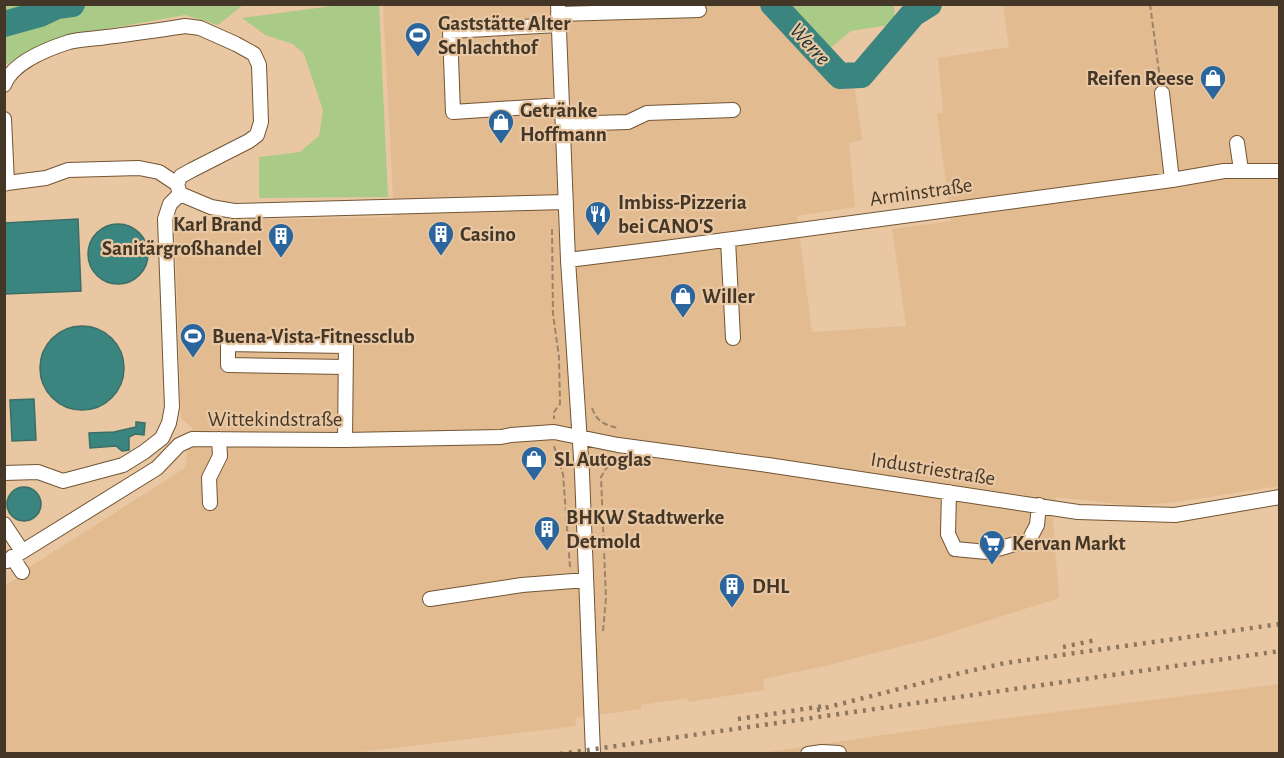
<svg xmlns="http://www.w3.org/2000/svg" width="1284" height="758" font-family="'Alegreya Sans',sans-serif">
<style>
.built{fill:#e2bb91}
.green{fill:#aaca87}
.water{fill:#3a8580;stroke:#3d6e66;stroke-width:1.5}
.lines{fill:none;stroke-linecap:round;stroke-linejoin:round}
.river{stroke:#3a8580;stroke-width:26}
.minor-casing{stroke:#725534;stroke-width:16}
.path{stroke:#9b8469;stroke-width:2;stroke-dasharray:6 3;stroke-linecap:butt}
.minor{stroke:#fff;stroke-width:14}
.rail{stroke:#8c765e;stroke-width:4.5;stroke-dasharray:3 6;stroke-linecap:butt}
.labels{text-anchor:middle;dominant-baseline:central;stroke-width:4.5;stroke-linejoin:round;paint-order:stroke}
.poi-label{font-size:21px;font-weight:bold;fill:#443728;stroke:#e8c7a2;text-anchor:start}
.street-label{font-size:21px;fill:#443728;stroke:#e8c7a2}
.water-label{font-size:22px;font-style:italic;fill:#17302e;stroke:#e8c7a2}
</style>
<rect width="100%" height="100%" fill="#e8c7a2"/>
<path class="built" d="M759 4 771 10 812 53 830 75V87L854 83 862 140 849 143 855 207 797 216 812 332 906 326 892 229 951 221 937 114 943 112 938 58 1009 47 1003 5H1279V486L1184 501 1135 506 1056 497 1053 522 1059 598 937 637 829 665 763 679 764 690 688 702 687 698 641 705V709L575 718 576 726 352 753 5 754V586L15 579 22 572 185 468 192 428 181 418 175 232 184 221 394 217 383 5Z
M1279 684V753L755 754 945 726Z"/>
<path class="green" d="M5 5H243L218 25 185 15 73 35 54 40 5 65Z
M339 5H379L388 197 259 198V157L300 152 319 136 323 110 304 54 293 44 265 35 242 18Z
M787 5H894L895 24 851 31 830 48C816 33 799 21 787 5Z"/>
<path class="water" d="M78 219 81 291 5 294V223Z
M88 254a30 30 0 1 1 60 0a30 30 0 1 1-60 0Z
M40 368a42 42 0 1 1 84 0a42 42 0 1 1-84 0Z
M34 399 36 440 12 441 10 400Z
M136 422 145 423 144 435 135 434 129 437V450L122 451 116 446 90 448 89 433 114 432 136 427Z
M7 504a17 17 0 1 1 34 0a17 17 0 1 1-34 0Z"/>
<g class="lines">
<path class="river" d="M773 4 840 76 861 75 913 14 929 4
M4 24 40 14 57 6 72 4"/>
<g class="minor-casing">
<path id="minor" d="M558 4 568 260 582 473 593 754
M558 14 699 10
M558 25 450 31 453 112 562 105
M4 85C12 63 47 49 69 42 80 39 94 39 106 37 132 34 158 30 185 26L200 28 236 44 254 54 259 65 261 122 257 135 249 141 192 170 181 176 177 184
M1162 93 1172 180
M4 119 7 183 4 184
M563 124 628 122 647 113 733 110
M1237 143 1241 170
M7 183 46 178 68 170 139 168 159 172 177 184 180 194 211 207 234 211 566 202
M728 240 733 338
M568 260 665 248 1172 180 1224 171H1280
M345 440 346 346 228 344V365L346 367
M4 473 38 472 63 481 123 465 144 452 162 438 169 423 172 407 165 219 170 204 180 194
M949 492 948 534 955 549 987 552 1029 540 1037 525 1039 505
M210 503 209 478 220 456 219 439
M4 524 22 551
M12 557 22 572
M7 561 157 468 179 445 192 439 345 440 501 437 511 435 554 432 618 445 768 465 1078 512 1175 515 1280 497
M430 599 522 585 586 580
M808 754 822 752 839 753"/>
</g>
<path class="path" d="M1150 4 1160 79
M552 229 553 314 559 357 560 404 554 412V419
M592 408C597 422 605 425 618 428
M554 446 563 474 570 567
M603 631 606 598 601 477 607 467 622 461"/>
<use href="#minor" class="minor"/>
<path class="rail" d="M1063 647 1096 640
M817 710 961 673 1005 663 1280 624
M738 719 824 706
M560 754 1280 651"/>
</g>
<defs>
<g id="stadium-pin" transform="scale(1.35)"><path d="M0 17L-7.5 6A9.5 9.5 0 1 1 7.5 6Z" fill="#2a669d" stroke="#e8c7a2"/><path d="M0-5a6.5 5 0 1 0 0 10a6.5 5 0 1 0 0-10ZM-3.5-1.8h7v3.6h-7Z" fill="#fff"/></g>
<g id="shop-pin" transform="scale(1.35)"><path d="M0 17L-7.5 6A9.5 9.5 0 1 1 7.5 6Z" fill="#2a669d" stroke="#e8c7a2"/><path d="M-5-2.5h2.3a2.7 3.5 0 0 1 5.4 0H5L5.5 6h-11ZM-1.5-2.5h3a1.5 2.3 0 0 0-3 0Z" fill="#fff"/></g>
<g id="restaurant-pin" transform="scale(1.35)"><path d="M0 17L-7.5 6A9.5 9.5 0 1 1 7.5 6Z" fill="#2a669d" stroke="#e8c7a2"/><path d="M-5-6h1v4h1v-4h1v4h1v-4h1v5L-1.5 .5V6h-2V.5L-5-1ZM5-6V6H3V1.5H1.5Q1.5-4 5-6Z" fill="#fff"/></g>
<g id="building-pin" transform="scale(1.35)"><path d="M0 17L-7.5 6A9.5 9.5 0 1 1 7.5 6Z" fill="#2a669d" stroke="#e8c7a2"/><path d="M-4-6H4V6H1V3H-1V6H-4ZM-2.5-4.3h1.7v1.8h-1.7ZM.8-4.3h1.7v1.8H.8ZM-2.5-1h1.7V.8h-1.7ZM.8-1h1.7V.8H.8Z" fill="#fff"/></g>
<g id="supermarket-pin" transform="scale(1.35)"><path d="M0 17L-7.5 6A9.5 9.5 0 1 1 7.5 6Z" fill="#2a669d" stroke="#e8c7a2"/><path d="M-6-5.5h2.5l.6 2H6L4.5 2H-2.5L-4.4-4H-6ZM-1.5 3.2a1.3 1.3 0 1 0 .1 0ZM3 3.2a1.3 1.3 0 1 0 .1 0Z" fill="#fff"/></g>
</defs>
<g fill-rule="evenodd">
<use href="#stadium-pin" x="418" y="35"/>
<use href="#shop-pin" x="1213" y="78"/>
<use href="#shop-pin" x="501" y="122"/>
<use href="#restaurant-pin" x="598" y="214"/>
<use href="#building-pin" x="441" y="234"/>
<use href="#building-pin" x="281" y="236"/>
<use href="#shop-pin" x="683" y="296"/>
<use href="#stadium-pin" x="193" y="336"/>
<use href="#shop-pin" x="534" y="459"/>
<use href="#building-pin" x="547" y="529"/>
<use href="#supermarket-pin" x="992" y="543"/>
<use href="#building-pin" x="732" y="586"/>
</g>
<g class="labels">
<g class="poi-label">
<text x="438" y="23">Gaststätte Alter<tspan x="438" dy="24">Schlachthof</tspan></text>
<text x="1194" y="78" text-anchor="end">Reifen Reese</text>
<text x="520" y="110">Getränke<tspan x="520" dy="24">Hoffmann</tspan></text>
<text x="618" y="202">Imbiss-Pizzeria<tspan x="618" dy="24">bei CANO'S</tspan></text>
<text x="262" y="224" text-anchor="end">Karl Brand<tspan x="262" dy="24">Sanitärgroßhandel</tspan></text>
<text x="460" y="234">Casino</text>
<text x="702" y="296">Willer</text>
<text x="212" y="336">Buena-Vista-Fitnessclub</text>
<text x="554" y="459">SL Autoglas</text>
<text x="566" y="517">BHKW Stadtwerke<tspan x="566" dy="24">Detmold</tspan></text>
<text x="1012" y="543">Kervan Markt</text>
<text x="752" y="586">DHL</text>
</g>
<g class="street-label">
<text transform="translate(921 192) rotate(-8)">Arminstraße</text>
<text x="275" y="419">Wittekindstraße</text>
<text transform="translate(933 469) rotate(9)">Industriestraße</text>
</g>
<g class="water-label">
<text transform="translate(810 44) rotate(47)">Werre</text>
</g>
</g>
<rect width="1284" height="758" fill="none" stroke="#443728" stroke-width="12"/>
</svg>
